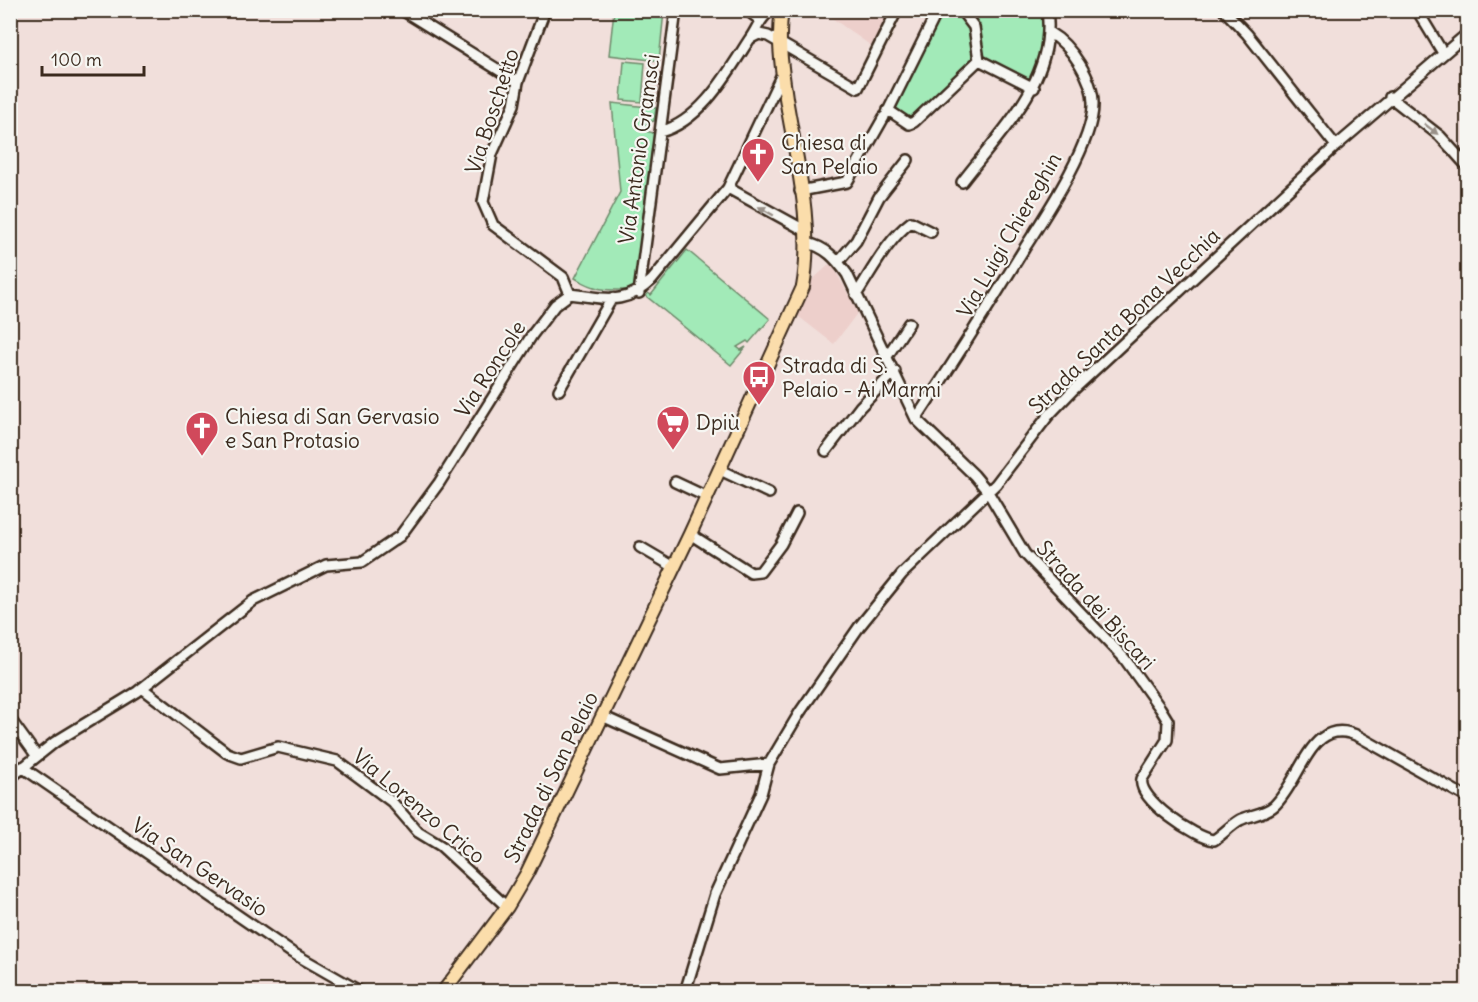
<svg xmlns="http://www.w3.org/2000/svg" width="1478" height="1002" font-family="Delius,sans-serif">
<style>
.built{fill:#edcfcb}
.green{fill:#a2eab8;stroke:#6e8a6b;stroke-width:1.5}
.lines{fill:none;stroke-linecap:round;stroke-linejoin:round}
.minor-casing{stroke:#3b2a1e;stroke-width:14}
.major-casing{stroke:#3b2a1e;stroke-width:16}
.minor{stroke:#f6f6f2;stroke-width:9}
.major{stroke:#fbddab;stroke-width:12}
.oneway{fill:#989088}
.labels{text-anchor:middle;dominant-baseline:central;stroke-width:4.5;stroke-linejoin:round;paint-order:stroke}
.street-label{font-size:21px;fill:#3b2a1e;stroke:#f6f6f2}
.poi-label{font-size:21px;fill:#3b2a1e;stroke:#f6f6f2;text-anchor:start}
</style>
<rect width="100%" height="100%" fill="#f1dfdb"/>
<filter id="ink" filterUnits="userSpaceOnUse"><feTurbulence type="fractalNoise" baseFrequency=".0167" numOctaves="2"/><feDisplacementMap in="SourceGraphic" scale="12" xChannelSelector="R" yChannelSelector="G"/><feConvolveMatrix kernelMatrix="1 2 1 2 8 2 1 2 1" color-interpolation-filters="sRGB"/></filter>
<g filter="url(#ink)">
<path class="built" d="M822 11H898L877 50Z
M831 263 858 312 834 344 798 316 811 281Z"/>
<path class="green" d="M614 11H664L659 61 609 55Z
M938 11H1047L1050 26 1034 88 979 60 914 122 888 110Z
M624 61 645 63 642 102 621 100Z
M612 103 656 108 654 121 647 122 645 131 654 133 635 286 634 290C608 290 598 292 575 278L620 192Z
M687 250 770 319 749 343 747 341 737 347 741 350 746 347 731 365 646 296 648 293 651 295Z"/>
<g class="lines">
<g class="minor-casing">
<path id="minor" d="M402 10 518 82
M545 10 518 82 514 105 492 154 483 202 493 225 563 277 570 294
M747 10 760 20
M961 10 974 27 979 60 1034 88
M1224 10 1247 34 1336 146
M1417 10 1443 53
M751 38 759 34 768 36 858 88 897 10
M1390 97 1440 136 1468 167
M888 110 909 124 914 122 979 60
M887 113 938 10
M660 132C701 121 727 74 749 40 757 29 759 19 771 10
M962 182C1001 131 1057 79 1047 10
M728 188 806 231
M800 191 847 182 884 117
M807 243C826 247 836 259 847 274L916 419 974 475 988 492 1025 554 1124 658 1160 708 1168 721 1167 740 1142 779C1137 799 1195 838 1214 840 1223 834 1230 826 1240 820 1250 815 1265 814 1274 806 1302 780 1311 712 1360 737L1468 798
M838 262 856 241 879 197 908 160
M639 293 676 10
M856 295C872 271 887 240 911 222L931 232
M888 355 909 323
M559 390 612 298
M916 419C953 363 989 306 1024 249 1045 216 1093 144 1093 105 1094 80 1071 45 1050 33
M826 451 860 407 895 371
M720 470 769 493
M675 482 707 497
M690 534 751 573 760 572 781 544 797 513
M640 547 674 567
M142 688 227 753 241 758 278 747 337 761 392 802 418 832 441 846 507 907
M602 716 720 769 769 764
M10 719 36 755
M22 767 291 952 361 992
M10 778 55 742 137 692 253 601 326 565 362 562 400 536 439 483 532 335 555 305 570 294C606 298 623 307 652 280L728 188 783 72
M685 992 715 894 761 794 769 764 800 712 859 627 902 574 996 484 1048 416 1073 390 1336 146 1468 33"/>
</g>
<g class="major-casing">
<path id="major" d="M443 992 507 907 527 873 690 534 803 287C814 225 796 159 786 98 782 69 777 40 782 10"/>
</g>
<use href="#minor" class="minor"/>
<use href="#major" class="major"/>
</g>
<defs><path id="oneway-solid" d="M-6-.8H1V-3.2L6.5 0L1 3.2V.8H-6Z" transform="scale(1.5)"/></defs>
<g class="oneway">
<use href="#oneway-solid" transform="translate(1431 129) rotate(38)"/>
<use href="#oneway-solid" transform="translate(766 211) rotate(-150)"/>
</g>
</g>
<defs>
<g id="church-pin" transform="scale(1.725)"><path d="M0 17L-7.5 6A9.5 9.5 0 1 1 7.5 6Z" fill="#d1495b" stroke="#f6f6f2"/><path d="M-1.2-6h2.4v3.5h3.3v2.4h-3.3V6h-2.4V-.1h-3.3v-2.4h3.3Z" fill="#fff"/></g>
<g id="bus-pin" transform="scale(1.725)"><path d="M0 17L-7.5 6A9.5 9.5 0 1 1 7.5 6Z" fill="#d1495b" stroke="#f6f6f2"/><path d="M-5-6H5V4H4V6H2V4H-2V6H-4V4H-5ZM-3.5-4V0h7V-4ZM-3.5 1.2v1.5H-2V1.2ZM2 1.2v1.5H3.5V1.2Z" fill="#fff"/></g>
<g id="supermarket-pin" transform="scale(1.725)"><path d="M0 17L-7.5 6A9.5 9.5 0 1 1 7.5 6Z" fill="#d1495b" stroke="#f6f6f2"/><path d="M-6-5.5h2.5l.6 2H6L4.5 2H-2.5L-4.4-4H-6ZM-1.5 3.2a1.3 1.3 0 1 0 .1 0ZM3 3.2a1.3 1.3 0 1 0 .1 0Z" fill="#fff"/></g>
</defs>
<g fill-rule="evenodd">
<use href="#church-pin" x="758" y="154"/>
<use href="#bus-pin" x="759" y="377"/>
<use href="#supermarket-pin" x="673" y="422"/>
<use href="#church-pin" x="202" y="428"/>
</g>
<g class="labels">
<g class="street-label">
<text transform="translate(492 111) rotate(-72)">Via Boschetto</text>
<text transform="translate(639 149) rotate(-82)">Via Antonio Gramsci</text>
<text transform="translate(1009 235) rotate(-60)">Via Luigi Chiereghin</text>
<text transform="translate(1124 321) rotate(-44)">Strada Santa Bona Vecchia</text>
<text transform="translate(490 369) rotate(-57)">Via Roncole</text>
<text transform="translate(1096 605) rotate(48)">Strada dei Biscari</text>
<text transform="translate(551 777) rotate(-64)">Strada di San Pelaio</text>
<text transform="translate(419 806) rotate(40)">Via Lorenzo Crico</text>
<text transform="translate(200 867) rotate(34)">Via San Gervasio</text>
</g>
<g class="poi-label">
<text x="781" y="142">Chiesa di<tspan x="781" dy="24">San Pelaio</tspan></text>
<text x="782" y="365">Strada di S.<tspan x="782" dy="24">Pelaio - Ai Marmi</tspan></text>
<text x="225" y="416">Chiesa di San Gervasio<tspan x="225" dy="24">e San Protasio</tspan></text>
<text x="696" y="422">Dpiù</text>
</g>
</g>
<rect width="1478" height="1002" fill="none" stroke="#f6f6f2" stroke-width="36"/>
<rect x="18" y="18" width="1442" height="966" fill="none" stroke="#3b2a1e" stroke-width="2" filter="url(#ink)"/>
<path d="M42 66v9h102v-9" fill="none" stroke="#3b2a1e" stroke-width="3"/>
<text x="51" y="66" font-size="18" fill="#3b2a1e" stroke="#f6f6f2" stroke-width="4.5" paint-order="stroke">100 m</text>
</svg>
